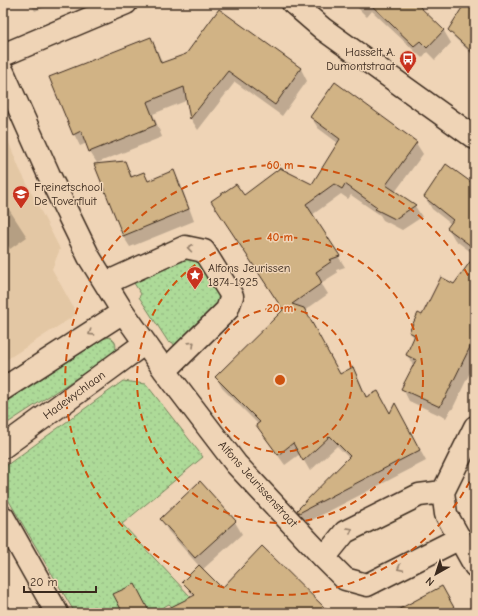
<svg xmlns="http://www.w3.org/2000/svg" width="478" height="616" font-family="'Comic Neue',sans-serif">
<style>
.built{fill:#e3c7a4}
.green{fill:url(#green-dots);stroke:#74825b}
.shadow{fill:#0003}
.building{fill:#d1b385;stroke:#3b2a1e}
.lines{fill:none;stroke-linecap:round;stroke-linejoin:round}
.street-casing{stroke:#3b2a1e;stroke-width:25}
.street{stroke:#efd4b6;stroke-width:22}
.oneway{stroke:#957f6a}
.ring{fill:none;stroke:#ce520f;stroke-width:2;stroke-dasharray:7 5}
.labels{text-anchor:middle;dominant-baseline:central;stroke-width:3;stroke-linejoin:round;paint-order:stroke}
.poi-label{font-size:12px;fill:#3b2a1e;stroke:#efd4b6;text-anchor:start}
.street-label{font-size:12px;fill:#3b2a1e;stroke:#efd4b6}
.centre{fill:#ce520f;stroke:#efd4b6;stroke-width:2}
.ring-label{font-size:12px;text-anchor:middle;font-weight:bold;fill:#ce520f;stroke:#efd4b6;stroke-width:3;stroke-linejoin:round;paint-order:stroke}
</style>
<defs>
<pattern id="green-dots" width="8" height="8" patternUnits="userSpaceOnUse"><rect width="8" height="8" fill="#adda98"/><path d="M2 2h.1M6 6h.1" fill="none" stroke="#96bb83" stroke-width="1.8" stroke-linecap="round"/></pattern>
</defs>
<rect width="100%" height="100%" fill="#efd4b6"/>
<filter id="ink" filterUnits="userSpaceOnUse"><feTurbulence type="fractalNoise" baseFrequency=".025" numOctaves="2"/><feDisplacementMap in="SourceGraphic" scale="8" xChannelSelector="R" yChannelSelector="G"/><feConvolveMatrix kernelMatrix="1 2 1 2 8 2 1 2 1" color-interpolation-filters="sRGB"/></filter>
<g filter="url(#ink)">
<path class="built" d="M3 128 19 168 60 249 52 269 77 314 3 362Z"/>
<path class="green" d="M188 256H197L225 297 178 350 172 342 169 343 139 297 141 294 132 280Z
M109 337C117 341 118 348 112 355L3 426V404L102 339Z
M123 381 146 384 203 457 122 524 206 613H179L169 604 153 613H75L3 491V475L7 465Z"/>
<path class="shadow" d="M30 3H56L35 11Z
M353 3H415L444 31 451 43 435 60 427 52 422 58 372 11 367 17Z
M467 3H470L475 6V57L453 36 449 30Z
M219 10 301 69 307 81 282 116 235 82 198 130 191 119 188 100 153 114 162 137 97 163 90 152 87 143 80 146 74 134 150 38 157 50 163 64 187 55Z
M311 117 416 143 423 154 395 192 415 206 422 217 402 230 383 220 380 215 351 195 348 199 341 194 312 215 345 267 336 270 337 273 321 283 328 294 304 311 342 379 353 368 359 379 367 398 390 415H401L426 461 306 523 298 510 349 458 337 446 310 471 300 454 285 465 264 436 258 425H259L222 388 216 377 284 310 243 196 312 185 338 143 318 128Z
M125 162 133 178 148 182 173 172 180 183 194 221 130 247 123 236 95 165Z
M475 186V255L455 240 448 228 451 224 432 209 425 197Z
M3 200 27 237 10 249 3 238Z
M475 256V362L452 410 451 409 446 418 409 401 403 389 414 367 407 355 415 339 410 332 422 316 455 285Z
M200 483 235 522 242 534 202 570 222 589 328 613H210L190 592 184 582 199 566 168 531 161 519Z"/>
<path class="building" d="M369 3H416L444 30 427 48 420 41 414 46Z
M465 3H475V55L448 30Z
M219 9 301 68 275 105 228 71 190 119 184 87 147 102 156 125 89 152 81 131 73 135 49 77 151 37 161 63 186 54Z
M335 82 417 142 386 185 416 205 395 219 375 209 377 207 345 184 342 189 334 184 306 204 340 256 329 260 332 261 316 272 322 283 292 304 304 308 340 374 353 367 366 397 378 391 390 413 395 403 420 450 299 513 297 510 350 456 330 436 303 461 293 443 278 455 256 425 260 422 215 377 283 310 211 201 236 184 244 195 280 168 312 184 340 139 310 117Z
M125 161 131 177 144 172 148 181 174 170 189 209 123 236 94 164Z
M446 164 475 185V249L447 228 453 220 424 197Z
M475 255V337L445 398H444L440 407 401 389 416 360 406 355 415 335 409 332 418 313 422 315 441 277 454 284Z
M200 481 236 521 195 558 160 519Z
M262 546 330 613H159L195 595 182 582 199 565 222 588Z
M135 584 150 613H123L113 594Z
M442 586 457 613H392Z"/>
<g class="lines">
<g class="street-casing">
<path id="street" d="M293 3 323 29 475 138
M3 55 126 3
M3 72 49 175 89 257 123 312 165 371 236 464 324 558 345 579 367 585 460 538
M106 283 185 247 204 251 232 296 227 310 165 371
M3 389 123 312
M3 447 111 368 145 343
M443 492 446 514 475 566
M443 492 475 427
M3 517 57 613
M324 558 345 532 419 495 443 492"/>
</g>
<use href="#street" class="street"/>
</g>
<defs><path id="oneway-chevron" d="M-2-3.5L2.5 0L-2 3.5" fill="none" stroke-width="1.6" stroke-linecap="round" stroke-linejoin="round"/></defs>
<g class="oneway">
<use href="#oneway-chevron" transform="translate(190 248) rotate(-172)"/>
<use href="#oneway-chevron" transform="translate(91 333) rotate(147)"/>
<use href="#oneway-chevron" transform="translate(192 344) rotate(-44)"/>
<use href="#oneway-chevron" transform="translate(350 530) rotate(-29)"/>
<use href="#oneway-chevron" transform="translate(400 568) rotate(153)"/>
</g>
</g>
<g class="ring">
<circle cx="280" cy="380" r="72"/>
<circle cx="280" cy="380" r="143"/>
<path d="M475 471A215 215 0 1 1 475 289"/>
</g>
<defs>
<g id="bus-pin" transform="scale(0.9)"><path d="M0 17L-7.5 6A9.5 9.5 0 1 1 7.5 6Z" fill="#c8321e" stroke="#efd4b6"/><path d="M-5-6H5V4H4V6H2V4H-2V6H-4V4H-5ZM-3.5-4V0h7V-4ZM-3.5 1.2v1.5H-2V1.2ZM2 1.2v1.5H3.5V1.2Z" fill="#fff"/></g>
<g id="school-pin" transform="scale(0.9)"><path d="M0 17L-7.5 6A9.5 9.5 0 1 1 7.5 6Z" fill="#c8321e" stroke="#efd4b6"/><path d="M0-5L7-2L0 1L-7-2ZM-4 1L0 2.5L4 1V4Q0 6-4 4Z" fill="#fff"/></g>
<g id="sight-pin" transform="scale(0.9)"><path d="M0 17L-7.5 6A9.5 9.5 0 1 1 7.5 6Z" fill="#c8321e" stroke="#efd4b6"/><path d="M0-6L1.8-2.2L6-1.7L2.9 1.2L3.7 5.4L0 3.3L-3.7 5.4L-2.9 1.2L-6-1.7L-1.8-2.2Z" fill="#fff"/></g>
</defs>
<g fill-rule="evenodd">
<use href="#bus-pin" x="408" y="59"/>
<use href="#school-pin" x="21" y="194"/>
<use href="#sight-pin" x="195" y="275"/>
</g>
<g class="labels">
<g class="poi-label">
<text x="395" y="52" text-anchor="end">Hasselt A.<tspan x="395" dy="14">Dumontstraat</tspan></text>
<text x="34" y="187">Freinetschool<tspan x="34" dy="14">De Toverfluit</tspan></text>
<text x="208" y="268">Alfons Jeurissen<tspan x="208" dy="14">1874-1925</tspan></text>
</g>
<g class="street-label">
<text transform="translate(74 395) rotate(-36)">Hadewychlaan</text>
<text transform="translate(258 484) rotate(48)">Alfons Jeurissenstraat</text>
</g>
</g>
<circle cx="280" cy="380" r="6" class="centre"/>
<g class="ring-label">
<text x="280" y="169">60 m</text>
<text x="280" y="241">40 m</text>
<text x="280" y="312">20 m</text>
</g>
<rect width="478" height="616" fill="none" stroke="#efd4b6" stroke-width="16"/>
<rect x="8" y="8" width="462" height="600" fill="none" stroke="#3b2a1e" stroke-width="1.5" filter="url(#ink)"/>
<g transform="translate(436 574) rotate(219)" stroke="#efd4b6" stroke-width="3" paint-order="stroke">
<path d="M0-3L7 15L0 10L-7 15Z" fill="#3b2a1e"/>
<text y="-6" font-size="11" font-weight="bold" text-anchor="middle" fill="#3b2a1e">N</text>
</g>
<path d="M24 586v6h72v-6" fill="none" stroke="#3b2a1e" stroke-width="2"/>
<text x="30" y="586" font-size="12" fill="#3b2a1e" stroke="#efd4b6" stroke-width="3" paint-order="stroke">20 m</text>
</svg>
